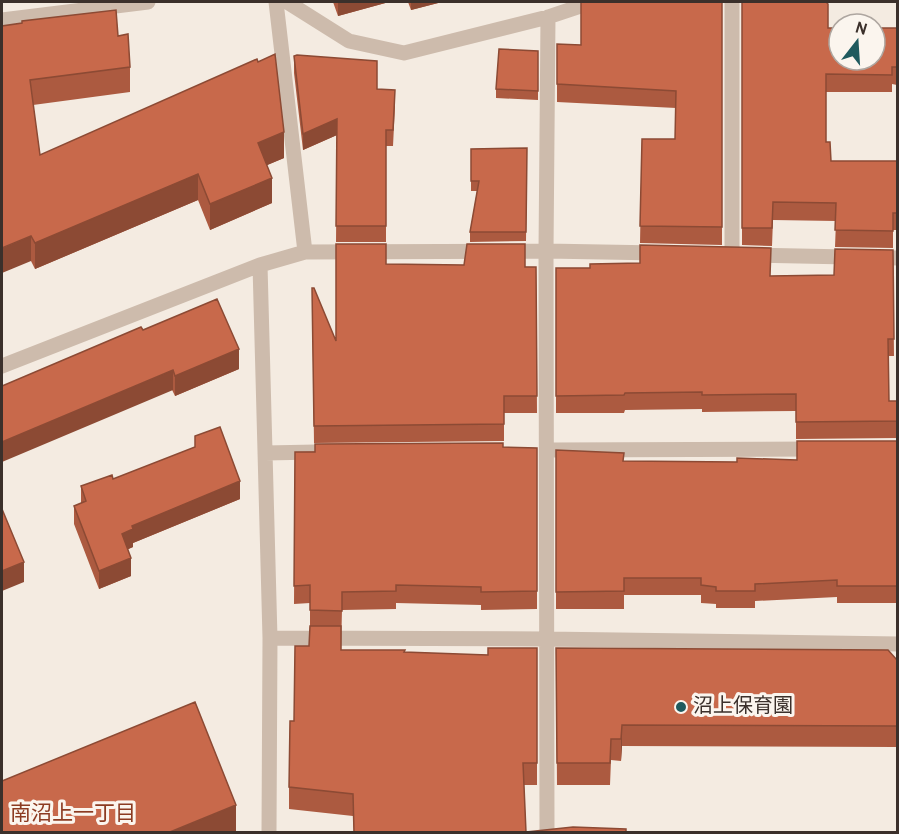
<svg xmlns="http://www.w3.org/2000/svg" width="899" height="834" font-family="Overpass,'Noto Sans JP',sans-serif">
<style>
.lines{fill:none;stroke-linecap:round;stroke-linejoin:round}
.minor{stroke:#cdbbac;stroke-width:15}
.wall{fill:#ac5a40}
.shaded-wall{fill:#8c4a34}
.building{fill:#c8694b;stroke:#8c4a34;stroke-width:1.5}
.poi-dot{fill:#1f5a5e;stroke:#fbf5ee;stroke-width:2}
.labels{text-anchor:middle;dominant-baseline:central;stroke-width:6;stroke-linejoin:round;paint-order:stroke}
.poi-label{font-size:20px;fill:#3b302b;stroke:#fbf5ee;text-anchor:start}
.neighbourhood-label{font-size:21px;fill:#8c3b22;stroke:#fbf5ee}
</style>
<rect width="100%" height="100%" fill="#f4ebe1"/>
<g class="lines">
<path class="minor" d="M276 2 305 252
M287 2 349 41 404 53 548 17 593 2
M2 20 148 2
M732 255V2
M752 255 898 258
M260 265 270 638 269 832
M2 366 260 265 305 252 546 251 659 253
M550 450 817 449
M265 453 316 452
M270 638 546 639 898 644
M547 832 546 251 548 17"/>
</g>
<path class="wall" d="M333 2H389L338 16Z
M408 2H442L411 10Z
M722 2V245L640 243 642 139H675L676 108 557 102V44L581 45Z
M742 2 828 28H897V85L892 84V92H826V142L831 161H897V230H893V248L835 247 836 221 773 220 772 246 742 245Z
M22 23 118 36 130 67V92L33 105 40 155 284 158 267 165 272 203 210 230 198 200 35 269 31 261Z
M538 51V100L496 98V89Z
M294 56 395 106 393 146H386V242H336L337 135 303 150 294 73Z
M527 148 526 241 470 242V232L477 191H471V149Z
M893 250 894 356H888L889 401H897V438L796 439V411L702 412V409L625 410 624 413H556V268L771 276 834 275Z
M386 264 536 267 537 413H504V441L314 443 312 288 336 341Z
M143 330 239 369 175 396Z
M797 441H897V603H837V597L755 601V608H716V604L701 603V595H624V609H556V450L624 461 737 462 797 460Z
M503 447 537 448V609L481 610V605L396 603V609L342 610 341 650 488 655 537 648V785H524L526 832H354L353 816 289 809V787L294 721 309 646 310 626V603L294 604 295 452Z
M113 479 240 499 133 543V547L128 549 131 576 99 589 74 524V506L81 503V486Z
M556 648 897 660V747L622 746 621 761 611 760 610 785H557Z"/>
<path class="shaded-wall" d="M338 2H389L338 16Z
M411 2H442L411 10Z
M337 119V135L303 150V134Z
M284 132V158L258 169V143Z
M198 174V200L35 269V243Z
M272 178V203L210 230V204Z
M31 236V261L2 273V248Z
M239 349V369L175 396V376Z
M173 370V390L2 462V442Z
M240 481V499L133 543V547L122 552V534L132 526Z
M131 558V576L99 589V571Z
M24 562V582L2 591V571Z
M622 725V746L621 761V739Z
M236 805V832H170Z"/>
<path class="building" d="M581 2H722V227L640 226 642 139H675L676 91 557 84V44L581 45Z
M742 2H827V3L828 4V28H839V60H875V28H897V67H892V75L826 74V142H830L831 161H897V213H893V231L835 230 836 203 773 202 772 228H742Z
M116 10 118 36 128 34 130 67 30 80 40 155 257 59 258 62 275 54 284 132 258 143 272 178 210 204 198 174 35 243 31 236 2 248V26L22 23V21Z
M499 49 538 51V91L496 89Z
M297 55 377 61V89L395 90 393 130H386V226H336L337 119 303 134 294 56Z
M527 148 526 232H470L479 181H471V149Z
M336 244H386V264L464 265 467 244H525V267H536L537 396H504V424L314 426 312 288H314L336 341Z
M640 245 771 248 770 276 834 275 835 249 893 250 894 339H888L889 401H897V421L796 422V394L702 395V392L625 393 624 395 556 396V268H590V264L640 263Z
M217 299 239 349 175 376 173 370 2 442V386L141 327 143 330Z
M220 427 240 481 132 526 133 529 122 534 131 558 99 571 74 506 86 501 81 486 112 475 113 479 195 447V436Z
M797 441H897V586H837V580L755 584V591H716V587L701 585V578H624V591L556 592V450L624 453 623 461 737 462V458L797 460Z
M503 443V447L537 448V591L481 592V587L396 585V591L342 592V611L310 610V585L294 586 295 452H315V444Z
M2 509 24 562 2 571Z
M310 626H341V650H405L404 652 488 655V648H537V763H523L526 832H354L353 794 289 787 290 721H294L295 646H309Z
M556 648 888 650 897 660V726L622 725 621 739H611L610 763H557Z
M195 702 236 805 170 832H2V781Z
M573 827 626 829V832H526Z"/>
<circle class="poi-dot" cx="681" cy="707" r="6"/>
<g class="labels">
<g class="poi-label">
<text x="693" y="707">沼上保育園</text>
</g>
<g class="neighbourhood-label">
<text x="73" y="814">南沼上一丁目</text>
</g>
</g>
<rect width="899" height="834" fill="none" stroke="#3b302b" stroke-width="6"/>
<g transform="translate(857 42) rotate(17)"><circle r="28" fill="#fbf5ee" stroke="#aea6a0" stroke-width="1.5"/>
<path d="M0-4.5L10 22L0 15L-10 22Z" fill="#1f5a5e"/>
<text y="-9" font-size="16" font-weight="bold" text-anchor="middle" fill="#3b302b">N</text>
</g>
</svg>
